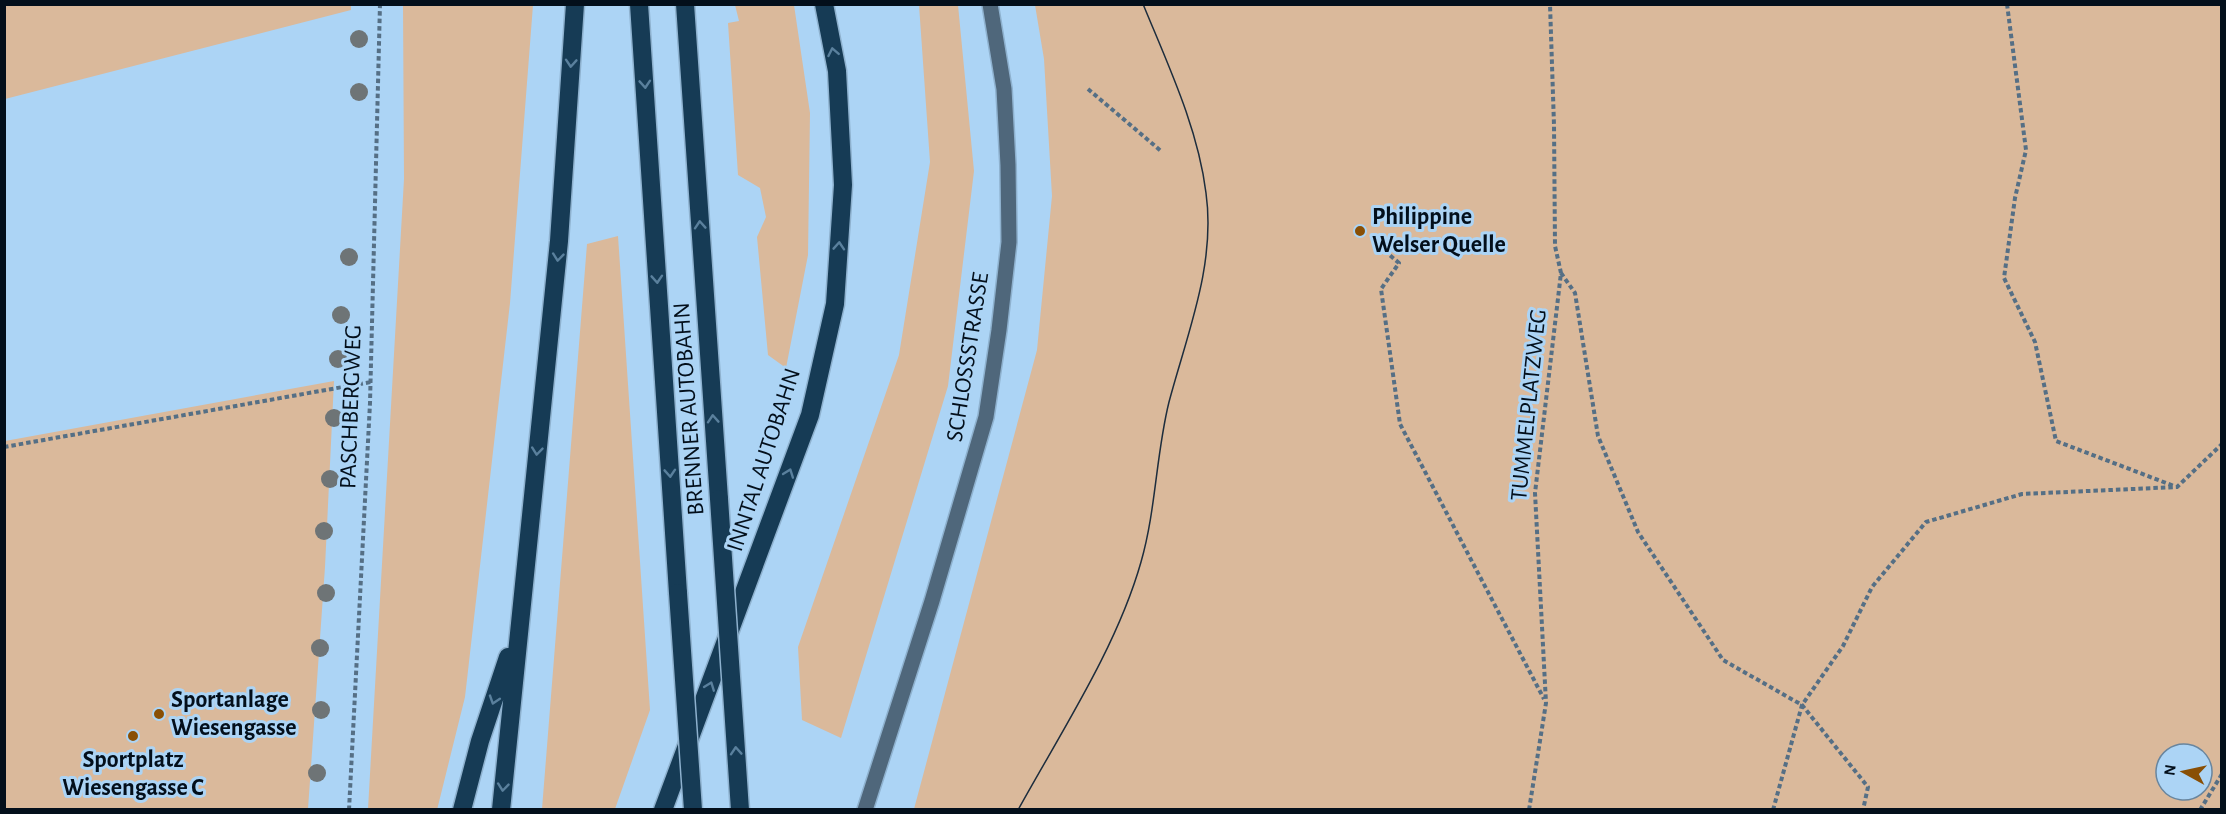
<svg xmlns="http://www.w3.org/2000/svg" width="2226" height="814" font-family="'Alegreya Sans',sans-serif">
<style>
.green{fill:#dab99b;fill-rule:evenodd}
.lines{fill:none;stroke-linecap:round;stroke-linejoin:round}
.secondary-casing{stroke:#8eb1ce;stroke-width:18}
.motorway-casing{stroke:#8eb1ce;stroke-width:21}
.path{stroke:#556f85;stroke-width:4;stroke-dasharray:4.5 3;stroke-linecap:butt}
.secondary{stroke:#4f677b;stroke-width:15}
.motorway{stroke:#163b55;stroke-width:18}
.tram{stroke:#1d2d3d;stroke-width:1.5}
.motorway-bridge-casing{stroke:#8eb1ce;stroke-width:21;stroke-linecap:butt}
.motorway-bridge{stroke:#163b55;stroke-width:18}
.tree{fill:#6e7476}
.oneway{stroke:#5a809d}
.poi-dot{fill:#894f05;stroke:#acd4f5;stroke-width:2}
.labels{text-anchor:middle;dominant-baseline:central;stroke-width:6;stroke-linejoin:round;paint-order:stroke}
.poi-label{font-size:24px;font-weight:bold;fill:#030f1b;stroke:#acd4f5;text-anchor:start}
.street-label{font-size:24px;fill:#030f1b;stroke:#acd4f5}
</style>
<rect width="100%" height="100%" fill="#acd4f5"/>
<path class="green" d="M5 4H351V10L5 99Z
M403 5H533L510 303 465 697 437 810 368 809 404 179Z
M735 5H794L810 113 808 255 786 368 768 355 757 237 766 217 760 188 738 175 728 23 739 21Z
M919 5H958L974 171 948 386 841 738 802 720 798 647 899 355 930 162Z
M1035 5H2221V809H914L1037 350 1052 196 1044 59ZM2166 754H2202V790H2166Z
M618 236 650 710 615 809H542L587 244Z
M334 381 325 567 308 809H5V441Z"/>
<g class="lines">
<g class="secondary-casing">
<path id="secondary" d="M865 810 932 601 986 417 999 330 1009 242 1008 165 1004 89 990 4"/>
</g>
<g class="motorway-casing">
<path id="motorway" d="M639 4 678 593
M685 4 719 499
M462 810 480 741 508 657
M501 810 559 241 575 4
M663 810 810 415 835 304 843 185 837 71 824 4"/>
</g>
<path class="path" d="M2007 4 2026 150 2015 198 2004 278 2035 342 2056 441 2174 486
M1088 89 1161 151
M1373 241 1399 263 1381 289 1400 424 1544 699
M1561 273 1575 293 1598 436 1638 532 1723 660 1802 705 1868 787 1863 810
M4 447 371 382
M349 810 370 403 380 4
M1529 810 1546 703 1535 493 1561 273 1555 246 1554 125 1550 4
M1773 810 1802 705 1843 646 1872 587 1926 522 2022 494 2177 487 2222 444
M2200 810 2222 774"/>
<use href="#secondary" class="secondary"/>
<use href="#motorway" class="motorway"/>
<path class="tram" d="M1018 810C1061 732 1117 647 1141 562 1156 510 1156 454 1169 402 1187 334 1216 265 1206 193 1198 128 1168 65 1143 4"/>
<g class="motorway-bridge-casing">
<path id="motorway-bridge" d="M719 499 740 810
M678 593 693 810"/>
</g>
<use href="#motorway-bridge" class="motorway-bridge"/>
</g>
<g class="tree">
<circle cx="359" cy="39" r="9"/>
<circle cx="359" cy="92" r="9"/>
<circle cx="349" cy="257" r="9"/>
<circle cx="341" cy="315" r="9"/>
<circle cx="338" cy="359" r="9"/>
<circle cx="334" cy="418" r="9"/>
<circle cx="330" cy="479" r="9"/>
<circle cx="324" cy="531" r="9"/>
<circle cx="326" cy="593" r="9"/>
<circle cx="320" cy="648" r="9"/>
<circle cx="321" cy="710" r="9"/>
<circle cx="317" cy="773" r="9"/>
</g>
<defs><path id="oneway-chevron" d="M-2-3.5L2.5 0L-2 3.5" fill="none" stroke-width="1.6" stroke-linecap="round" stroke-linejoin="round" transform="scale(1.5)"/></defs>
<g class="oneway">
<use href="#oneway-chevron" transform="translate(833 52) rotate(-101)"/>
<use href="#oneway-chevron" transform="translate(571 63) rotate(94)"/>
<use href="#oneway-chevron" transform="translate(645 84) rotate(86)"/>
<use href="#oneway-chevron" transform="translate(700 225) rotate(-94)"/>
<use href="#oneway-chevron" transform="translate(839 246) rotate(-86)"/>
<use href="#oneway-chevron" transform="translate(558 257) rotate(96)"/>
<use href="#oneway-chevron" transform="translate(657 279) rotate(86)"/>
<use href="#oneway-chevron" transform="translate(713 419) rotate(-94)"/>
<use href="#oneway-chevron" transform="translate(537 451) rotate(96)"/>
<use href="#oneway-chevron" transform="translate(670 473) rotate(86)"/>
<use href="#oneway-chevron" transform="translate(789 473) rotate(-70)"/>
<use href="#oneway-chevron" transform="translate(710 686) rotate(-69)"/>
<use href="#oneway-chevron" transform="translate(494 700) rotate(108)"/>
<use href="#oneway-chevron" transform="translate(736 751) rotate(-94)"/>
<use href="#oneway-chevron" transform="translate(503 787) rotate(96)"/>
</g>
<g class="poi-dot">
<circle cx="1360" cy="231" r="6"/>
<circle cx="159" cy="714" r="6"/>
<circle cx="133" cy="736" r="6"/>
</g>
<g class="labels">
<g class="poi-label">
<text x="1372" y="217">Philippine<tspan x="1372" dy="28">Welser Quelle</tspan></text>
<text x="171" y="700">Sportanlage<tspan x="171" dy="28">Wiesengasse</tspan></text>
<text x="133" y="760" text-anchor="middle">Sportplatz<tspan x="133" dy="28">Wiesengasse C</tspan></text>
</g>
<g class="street-label">
<text transform="translate(968 357) rotate(-81)">SCHLOSSSTRASSE</text>
<text transform="translate(1529 405) rotate(-84)">TUMMELPLATZWEG</text>
<text transform="translate(351 407) rotate(-88)">PASCHBERGWEG</text>
<text transform="translate(689 409) rotate(-94)">BRENNER AUTOBAHN</text>
<text transform="translate(764 460) rotate(-72)">INNTAL AUTOBAHN</text>
</g>
</g>
<rect width="2226" height="814" fill="none" stroke="#030f1b" stroke-width="12"/>
<g transform="translate(2184 772) rotate(278)"><circle r="28" fill="#acd4f5" stroke="#68859e" stroke-width="1.5"/>
<path d="M0-4.5L10 22L0 15L-10 22Z" fill="#894f05"/>
<text y="-9" font-size="16" font-weight="bold" text-anchor="middle" fill="#030f1b">N</text>
</g>
</svg>
